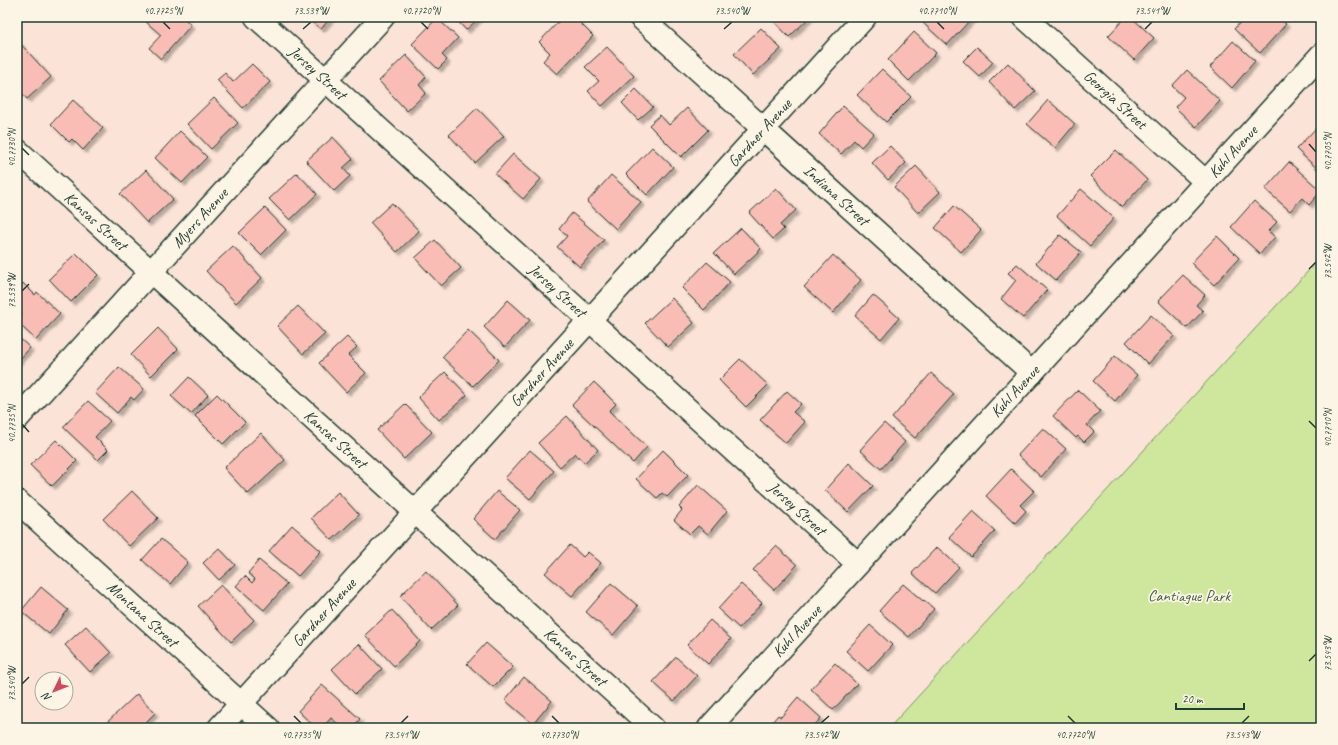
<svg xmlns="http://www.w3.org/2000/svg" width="1338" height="745" font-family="Caveat,sans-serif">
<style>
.green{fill:#cee79d;stroke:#769268}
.building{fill:#f9bdb5;stroke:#1f3d34;filter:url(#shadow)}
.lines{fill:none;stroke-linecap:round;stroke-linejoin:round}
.street-casing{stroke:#1f3d34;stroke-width:25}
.street{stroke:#fcf5e5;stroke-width:22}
.ticks{fill:none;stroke:#1f3d34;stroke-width:1.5}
.labels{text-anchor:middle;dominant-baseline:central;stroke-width:3.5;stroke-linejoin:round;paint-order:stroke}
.street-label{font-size:16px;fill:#1f3d34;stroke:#fcf5e5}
.park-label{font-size:16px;fill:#425f49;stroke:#fcf5e5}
.neatline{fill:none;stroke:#1f3d34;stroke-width:1.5}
.ticks-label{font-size:10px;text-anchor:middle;fill:#1f3d34}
</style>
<defs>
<filter id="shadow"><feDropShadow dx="3.5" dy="3.5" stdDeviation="1" flood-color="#0004"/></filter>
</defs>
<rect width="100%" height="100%" fill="#fbe4d7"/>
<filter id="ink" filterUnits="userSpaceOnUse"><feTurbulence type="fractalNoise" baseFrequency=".025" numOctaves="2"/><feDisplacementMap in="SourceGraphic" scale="8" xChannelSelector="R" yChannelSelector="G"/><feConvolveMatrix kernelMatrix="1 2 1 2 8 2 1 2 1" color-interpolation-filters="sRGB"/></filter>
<g filter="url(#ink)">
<path class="green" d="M1321 257V728H889Z"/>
<path class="building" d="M150 17H183L191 25 161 59 149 48 161 35 146 22Z
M306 17H331L321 29Z
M454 17H480L466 30Z
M563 17H574L593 36 557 74 543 61 550 53 539 42Z
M770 17H810L789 37Z
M927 17H972V18L947 45 922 22Z
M1126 17H1131L1154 38 1134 60 1108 36Z
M1245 17H1278L1286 24 1260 53 1234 29Z
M437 18 458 38 442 55 447 60 438 69 412 44Z
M761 28 781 49 753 75 734 54Z
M914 32 936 53 909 81 888 60Z
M17 40 51 77 27 99 17 88Z
M1233 41 1255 61 1232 88 1210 67Z
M607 47 634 76 602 106 588 91 599 81 585 67Z
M977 47 993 62 980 77 963 61Z
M406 55 426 77 419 85 426 93 407 111 379 81Z
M1008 63 1035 91 1015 110 989 82Z
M252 64 270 82 243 108 217 80 225 73 233 82Z
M882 69 911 97 886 122 857 95Z
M1187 70 1220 101 1196 127 1175 107 1184 97 1172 86Z
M636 89 653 107 638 120 622 103Z
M214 98 238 123 211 149 187 124Z
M73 100 103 128 83 150 72 139 69 142 51 124Z
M1048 100 1075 124 1055 148 1027 124Z
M843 106 874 133 861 147 854 140 841 154 819 134Z
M477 108 504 136 475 163 449 135Z
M687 108 708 130 681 157 649 125 660 115 669 125Z
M1321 123V172L1296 149Z
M180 131 207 157 182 183 155 158Z
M333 137 353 159 343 168 350 176 334 191 306 161Z
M890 146 906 163 888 180 872 163Z
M652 147 673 167 647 195 626 174Z
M1116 150 1147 180 1122 207 1090 176Z
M513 154 541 179 523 199 495 174Z
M1289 162 1321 191 1309 205 1302 198 1290 211 1265 189Z
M916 166 940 192 918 213 894 187Z
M146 170 173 199 147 223 120 194Z
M297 173 317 194 290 220 269 199Z
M611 175 641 202 616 229 587 202Z
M776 188 796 210 780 225 784 229 773 239 749 213Z
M1081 189 1114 218 1090 246 1057 216Z
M1254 201 1277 222 1268 231 1275 237 1260 254 1231 227Z
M392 203 419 231 397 252 370 223Z
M954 206 981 230 961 252 935 228Z
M265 208 286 230 261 255 239 233Z
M572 213 604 240 580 267 557 247 567 236 559 229Z
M741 228 761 249 734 274 714 253Z
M1060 235 1081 252 1056 280 1036 263Z
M1217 236 1239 258 1214 285 1191 263Z
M435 240 461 268 441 286 415 258Z
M233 246 262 278 236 303 206 271Z
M76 253 98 275 71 302 49 279Z
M833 255 861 280 833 313 804 287Z
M707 262 730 282 704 310 682 288Z
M1017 264 1047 290 1023 318 1001 299 1016 280 1008 273Z
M1183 275 1205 295 1196 305 1203 311 1187 328 1158 301Z
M23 283 35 295 37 292 60 314 36 340 17 322V319L22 313 17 309V290Z
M873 295 899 318 881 339 855 316Z
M672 298 694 323 668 347 645 323Z
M508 300 530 320 505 347 484 327Z
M298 306 325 334 303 354 277 326Z
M1151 315 1174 336 1148 364 1126 342Z
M158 328 178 349 151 376 131 355Z
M468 330 499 360 473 386 442 357Z
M17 336 30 348 17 362Z
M347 337 357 347 348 355 366 373 346 392 319 363Z
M1115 356 1137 375 1115 401 1093 381Z
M740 359 768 385 746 407 719 380Z
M119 367 144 389 134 400 131 397 117 413 95 393Z
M445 372 467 395 439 420 418 397Z
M931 373 954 394 915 438 892 418Z
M189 377 208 395 191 414 171 396Z
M594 382 616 404 609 411 647 447 633 463 572 405Z
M1078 390 1100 411 1087 425 1094 432 1084 442 1078 436 1076 438 1053 416Z
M787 391 801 404 793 412 805 422 786 443 760 420Z
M217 394 245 422 223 444 195 416Z
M88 401 110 421 95 437 108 450 98 460 63 427Z
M405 404 432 432 404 459 377 430Z
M567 416 598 450 584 463 575 453 560 467 538 443Z
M884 423 905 442 881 469 860 450Z
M1043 428 1066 449 1041 477 1018 455Z
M261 433 285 460 248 494 224 468Z
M56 440 77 461 52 486 30 465Z
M530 450 554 471 530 499 505 478Z
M663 450 688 475 667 497 662 493 657 498 636 479Z
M849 463 873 486 848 512 825 490Z
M1011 469 1034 491 1020 505 1026 511 1015 523 986 496Z
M698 485 727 511 708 534 698 526 690 534 674 520 682 510 679 507Z
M132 491 158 518 129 546 103 519Z
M497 491 520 510 495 539 473 519Z
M338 492 359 515 332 540 311 518Z
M973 511 995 531 971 557 949 537Z
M292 525 321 551 298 576 269 551Z
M161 539 188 562 170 584 142 560Z
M570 545 583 557 588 552 601 563 572 596 545 573Z
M776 546 797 565 774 590 753 570Z
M937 547 959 567 935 593 912 573Z
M219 548 235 565 219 580 203 563Z
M259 560 287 584 264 610 236 586 245 576 252 583 255 579 248 573Z
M426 571 458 605 431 630 400 596Z
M611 583 638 606 613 635 586 612Z
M741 584 762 603 739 628 718 609Z
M903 584 923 601 924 600 934 609 909 637 879 611Z
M221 585 254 620 231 642 198 606Z
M41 587 68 610 49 634 21 611Z
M392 610 420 641 394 666 365 635Z
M710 620 731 639 708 664 687 645Z
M870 625 892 645 868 671 846 651Z
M86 626 111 653 90 672 65 645Z
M486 643 513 667 493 687 467 664Z
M359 644 382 669 355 694 332 669Z
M676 657 697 676 674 701 653 682Z
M835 663 857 684 833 710 811 689Z
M524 677 552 701 533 724 505 700Z
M322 685 360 719 352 728H343L331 718 322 728H316L298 711Z
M137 694 155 713 140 728H103L102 727Z
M798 697 821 718 812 728H778L772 722 778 715 781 717Z"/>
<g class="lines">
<g class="street-casing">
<g id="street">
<path id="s1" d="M256 17 858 564"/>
<path id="s2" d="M640 17 1032 373"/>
<path id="s3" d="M1024 17 1206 182"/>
<path id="s4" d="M17 150 653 728"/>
<path id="s5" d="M17 419 383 17"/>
<path id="s6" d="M17 501 268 728"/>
<path id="s7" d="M219 728 865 17"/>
<path id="s8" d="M709 728 1321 55"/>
</g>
</g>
<use href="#street" class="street"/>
</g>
</g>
<path class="ticks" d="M163 22 170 29M421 22 428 29M937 22 944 29M303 29 311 22M724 29 732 22M1145 29 1152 22M1309 144 1316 152M22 148 29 155M1309 269 1316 262M22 291 29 284M1309 421 1316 428M22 424 29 432M1309 661 1316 654M22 684 29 677M294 716 301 723M552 716 559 723M1068 716 1075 723M401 723 408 716M821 723 829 716M1242 723 1249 716"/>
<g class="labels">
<g class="street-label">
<text stroke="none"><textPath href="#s1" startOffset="83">Jersey Street</textPath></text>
<text stroke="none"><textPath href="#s3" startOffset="123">Georgia Street</textPath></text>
<text stroke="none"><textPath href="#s7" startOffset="804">Gardner Avenue</textPath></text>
<text stroke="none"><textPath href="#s8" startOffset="779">Kuhl Avenue</textPath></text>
<text stroke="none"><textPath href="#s2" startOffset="265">Indiana Street</textPath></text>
<text stroke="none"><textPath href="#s5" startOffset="272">Myers Avenue</textPath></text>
<text stroke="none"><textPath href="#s4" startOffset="106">Kansas Street</textPath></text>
<text stroke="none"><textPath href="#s1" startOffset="407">Jersey Street</textPath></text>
<text stroke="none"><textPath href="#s7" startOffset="480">Gardner Avenue</textPath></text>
<text stroke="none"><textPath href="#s8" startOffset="455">Kuhl Avenue</textPath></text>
<text stroke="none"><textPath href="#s4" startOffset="430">Kansas Street</textPath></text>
<text stroke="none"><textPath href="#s1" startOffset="731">Jersey Street</textPath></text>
<text stroke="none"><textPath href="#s7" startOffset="156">Gardner Avenue</textPath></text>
<text stroke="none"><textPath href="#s6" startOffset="169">Montana Street</textPath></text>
<text stroke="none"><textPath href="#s8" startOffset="131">Kuhl Avenue</textPath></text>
<text stroke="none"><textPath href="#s4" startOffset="754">Kansas Street</textPath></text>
</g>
<g class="park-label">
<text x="1189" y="596">Cantiague Park</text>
</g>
</g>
<rect width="1338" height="745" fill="none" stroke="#fcf5e5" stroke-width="44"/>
<g transform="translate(54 691) rotate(227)"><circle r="19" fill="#fcf5e5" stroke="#a4ab9e"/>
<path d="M0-3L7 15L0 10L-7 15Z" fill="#d1495b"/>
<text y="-6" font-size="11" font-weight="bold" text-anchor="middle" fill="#1f3d34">N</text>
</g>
<path d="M1176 703v6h68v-6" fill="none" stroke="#1f3d34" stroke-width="2"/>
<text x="1182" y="703" font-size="12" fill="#1f3d34" stroke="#fcf5e5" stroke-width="3" paint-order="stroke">20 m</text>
<rect x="22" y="22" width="1294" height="701" class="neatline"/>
<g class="ticks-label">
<text x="163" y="14">40.7725°N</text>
<text x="311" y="14">73.539°W</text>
<text x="421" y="14">40.7720°N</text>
<text x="732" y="14">73.540°W</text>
<text x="937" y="14">40.7710°N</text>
<text x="1152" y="14">73.541°W</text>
<text transform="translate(11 148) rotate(-90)" y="4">40.7730°N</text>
<text transform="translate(1327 152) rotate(-90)" y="4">40.7705°N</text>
<text transform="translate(1327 262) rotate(-90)" y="4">73.542°W</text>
<text transform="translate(11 291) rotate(-90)" y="4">73.539°W</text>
<text transform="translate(11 424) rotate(-90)" y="4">40.7735°N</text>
<text transform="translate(1327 428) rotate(-90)" y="4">40.7710°N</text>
<text transform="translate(1327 654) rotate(-90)" y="4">73.543°W</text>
<text transform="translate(11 684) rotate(-90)" y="4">73.540°W</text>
<text x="301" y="738">40.7735°N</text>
<text x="401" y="738">73.541°W</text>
<text x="559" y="738">40.7730°N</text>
<text x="821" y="738">73.542°W</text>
<text x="1075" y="738">40.7720°N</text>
<text x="1242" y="738">73.543°W</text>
</g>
</svg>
